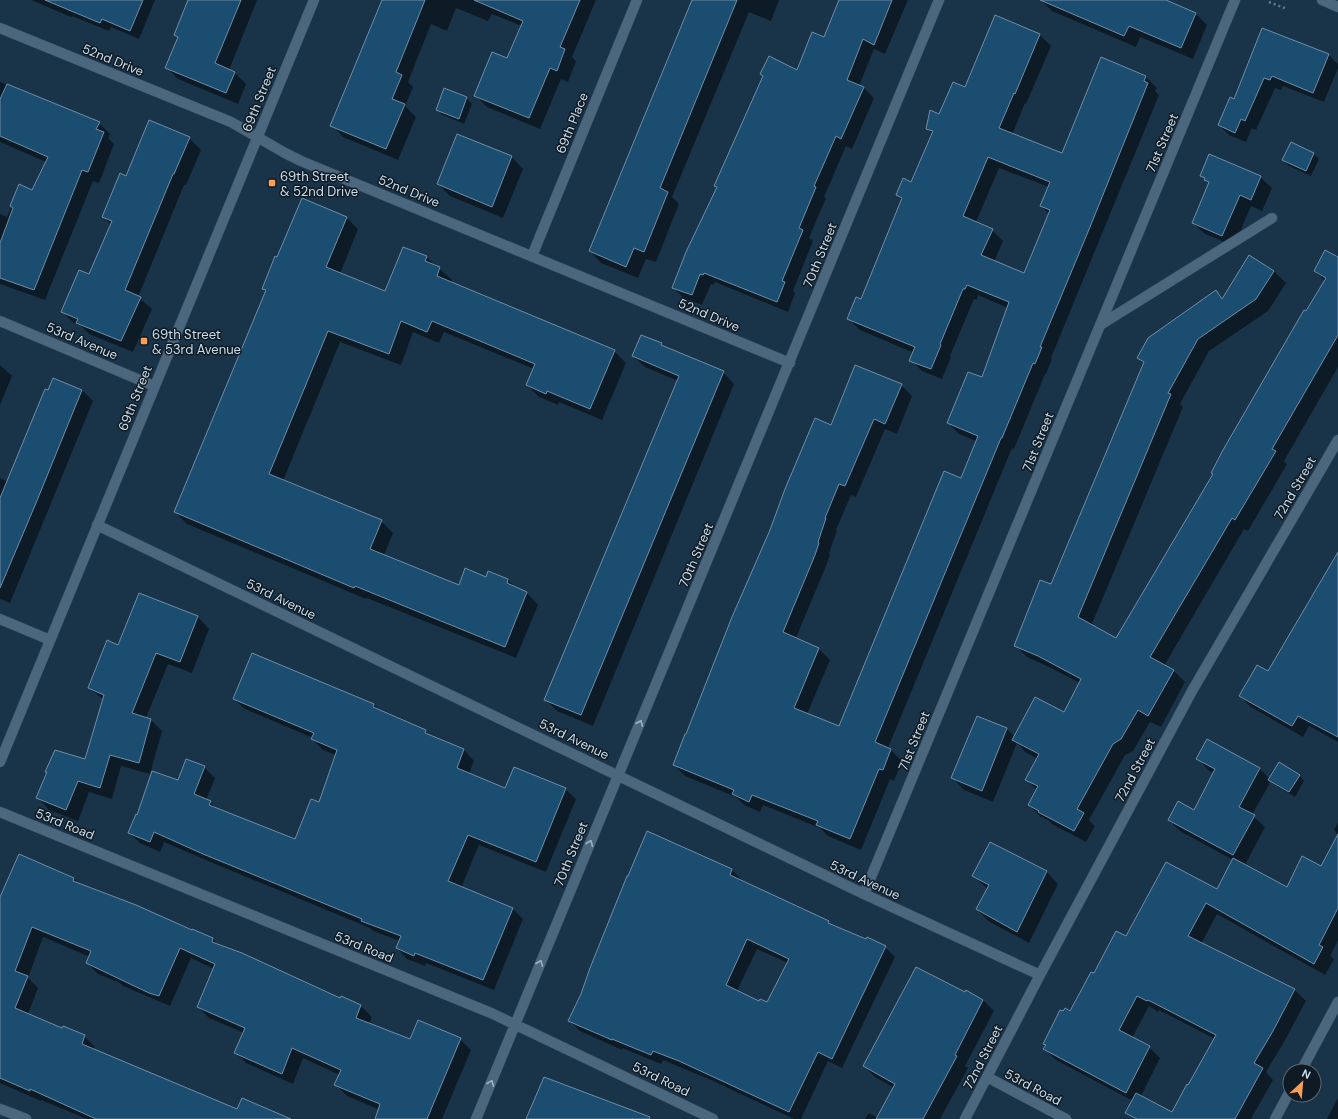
<svg xmlns="http://www.w3.org/2000/svg" width="1338" height="1119" font-family="'DM Sans',sans-serif">
<style>
.shadow{fill:#0007;fill-rule:evenodd}
.building{fill:#1a4d70;stroke:#708ea6;fill-rule:evenodd}
.lines{fill:none;stroke-linecap:round;stroke-linejoin:round}
.minor-casing{stroke:#3a5163;stroke-width:11}
.path{stroke:#647a8c;stroke-width:2.5;stroke-dasharray:2 3;stroke-linecap:butt}
.minor{stroke:#4b677e;stroke-width:10}
.oneway{stroke:#9fb3c4}
.poi-dot{fill:#fc9d54;stroke:#0f1b24;stroke-width:1.5}
.labels{text-anchor:middle;dominant-baseline:central;stroke-width:3;stroke-linejoin:round;paint-order:stroke}
.street-label{font-size:13px;fill:#ccdcea;stroke:#0f1b24}
.poi-label{font-size:13px;fill:#ccdcea;stroke:#0f1b24;text-anchor:start}
</style>
<rect width="100%" height="100%" fill="#193449"/>
<path class="shadow" d="M31 0H155L139 39 111 27 109 31 72 16 71 17Z
M190 0H257L229 70 235 73 246 84 238 104 178 79 166 67 178 38 175 35Z
M384 0H596L572 57 576 61 568 82 561 79 540 129 487 107 476 96 508 60 522 26 492 14 488 21 456 8 447 31 431 24 408 82 413 87 405 106 416 117 398 160 343 137 332 125 362 49Z
M693 0H779L771 21 749 12 672 197 679 204 656 262 646 259 638 278 601 263 590 251Z
M840 0H908L885 54 874 49 859 86 864 88 874 98 852 149 846 146 824 197 826 198 809 238 813 241 793 291 795 293 788 312 715 282 714 285 711 284 702 305 684 298 673 288 717 188 715 186 764 77 761 74 797 71 824 39Z
M1041 0H1163L1195 13 1207 25 1193 59 1140 37 1136 47 1052 11Z
M996 16 1040 35 1051 46 1026 104 1025 103 1012 135 1062 155 1146 77 1157 88 1155 91 1159 95 1051 358 1052 359 1046 374H1045L1014 449 1012 448 888 748 891 750 902 761 894 781 890 779 861 850 828 836 820 828 763 805 760 812 744 805 736 797 685 776 674 765 832 426 901 385 912 396 897 434 885 429 856 497 851 495 836 530H837L829 554 830 555 826 566 796 638 819 649 830 660 807 714 839 728 961 479 976 441 959 434 948 423 982 379 1008 308 978 295 977 300 974 299 950 356 951 357 942 379 922 371 911 360 914 353 860 330 848 319 862 300 902 201 897 195 912 183 933 134 927 128 966 88ZM999 168 1049 187 1041 206 1049 214 1024 274 994 262 1003 241 992 230 976 222Z
M1263 29 1329 55 1338 64V68L1324 102 1283 86 1281 90 1275 88 1256 130 1252 128 1246 142 1229 135 1219 125 1235 101Z
M0 82 99 123 110 134 108 138 114 144 99 183 93 181 45 300 0 284V214L7 217 20 186 32 191 46 162 0 142Z
M445 90 467 98 472 104 464 124 443 115 437 110Z
M458 135 512 157 523 169 503 218 450 196 438 184Z
M189 138 201 150 186 185H184L138 297 152 309 133 352 89 334 81 326 74 323 62 312 90 276 111 225 103 217 127 177Z
M1292 143 1314 154 1319 159 1311 176 1289 166 1283 160Z
M1201 176 1260 177 1272 188 1262 211 1251 206 1234 246 1205 234 1193 223 1209 184Z
M346 217 358 229 340 274 386 293 426 257 452 280 451 283 614 351 626 363 602 420 559 402 558 405 539 397 527 385 534 369 444 332 439 343 413 332 401 365 340 342 283 481 381 521 393 533 384 555 459 586 486 578 508 580 516 588 527 593 538 605 516 658 367 598 366 599 187 524 175 512 266 292 263 289 277 258Z
M1338 258V367L1284 461 1287 464 1248 531 1244 529 1164 666 1173 670 1185 682 1161 727 1150 722 1133 751 1125 755 1089 820 1095 826 1086 842 1052 824 1048 820 1041 817 1029 805 1037 790 1026 779 1038 759 1025 752 1017 743 993 802 964 790 953 778 1007 729 1015 737 1064 713 1080 683 1051 668 1027 657 1015 645 1052 586 1144 364 1138 358 1215 291 1223 298 1274 271 1286 283 1268 311 1209 351 1180 404 1183 407 1091 626 1116 639 1214 474 1325 281 1315 271Z
M661 344 665 348 723 372 734 384 593 726 557 711 546 700 678 381 645 367 633 356Z
M0 365 12 376 0 405Z
M82 390 93 401 10 603 0 599V478L7 481Z
M1338 554V742L1309 726 1303 737 1251 707 1240 696 1268 672Z
M140 594 198 617 209 629 192 673 168 664 146 718 151 720 162 731 150 774 121 766 112 799 89 792 78 821 49 810 38 798 86 760 104 700 89 688 119 646Z
M234 699 374 705 380 711 425 731 432 737 464 750 474 761 469 774 506 789H565L576 799 546 872 479 845 461 888 512 908 523 919 494 990 426 963 425 966 407 959 397 948 400 941 373 931 370 928 215 864 164 842 160 852 140 843 129 833 138 816 178 781 204 767 215 778 206 800 210 802 217 809 296 841 319 804 336 755 323 750 312 739 313 738 245 709Z
M1198 759 1260 769 1270 779 1299 775 1304 781 1295 797 1275 785 1271 781 1252 815 1265 827 1245 865 1287 888 1322 868 1338 836V940L1330 956 1334 959 1325 975 1217 914 1201 944 1295 990 1306 1001 1284 1042 1266 1072 1273 1080 1251 1119H1139L1133 1101 1056 1060 1044 1049 1046 1046 1044 1043 1070 1012 1094 975 1126 938 1218 890 1233 860 1180 831 1169 820 1194 811 1214 773 1209 771ZM1149 1006 1158 1012 1159 1010 1215 1039 1172 1113 1141 1096 1160 1058 1149 1047 1132 1038Z
M1338 823V835L1334 830Z
M991 844 1047 872 1058 884 1029 943 988 921 977 909 988 889 973 876Z
M732 870 742 880 741 881 828 922 831 925 885 947 895 957 842 1068 828 1061 801 1119H794L711 1080 663 1060 661 1064 622 1048V1050L580 1031 570 1021ZM757 949 788 963 768 1004 759 1002 737 991Z
M74 878 80 885 193 930 213 939 219 946 341 999V998L361 1006 372 1017 369 1024 410 1040 460 1039 471 1050 442 1119H376L380 1110 347 1096 336 1085 340 1075 303 1058 293 1084 246 1063 235 1052 244 1033 209 1018 198 1007 214 969 191 958 170 1006 123 986 120 983 98 974 87 963 90 957 43 937 28 978 38 988 28 1014 63 1029 84 1036 95 1047 94 1050 238 1111 290 1119H87L41 1100V1101L0 1083V900Z
M965 993 983 1000 994 1011 965 1066 968 1068 940 1119H865L869 1113 878 1118 894 1088 875 1077 864 1066Z
M1338 1098V1119H1327Z"/>
<path class="building" d="M45 0H143L130 31 102 19 100 23Z
M188 0H241L215 63 235 72 226 93 165 68 178 37 174 35Z
M382 0H425L396 72 402 75 392 99 405 104 386 149 330 126Z
M474 0H580L560 47 565 49 557 71 550 68 529 118 474 96 492 52 507 58 523 21Z
M692 0H737L660 188 668 192 644 252 634 248 626 267 589 251Z
M839 0H892L874 45 863 39 847 80 864 87 841 139 836 136 814 186 816 187 799 228 803 230 782 281 785 282 777 302 704 273 703 275 700 274 692 295 672 288 686 252 717 187 714 186 763 76 760 74 769 56 797 70 812 32 824 37Z
M1040 0H1166L1196 13 1181 48 1129 26 1124 36Z
M995 15 1040 34 1015 94 1014 93 999 128 1062 153 1101 57 1146 76 1144 81 1148 83 1090 227 1040 347H1042L1035 364 1033 363 1002 438H1001L875 742 891 749 883 770 879 769 850 839 816 825 818 821 752 795 749 802 732 794 734 790 673 765 685 734H686L732 617 770 530 785 489 815 418 831 425 855 365 902 384 885 424 874 419 845 486 839 484 825 518H826L818 542 819 543 815 555 783 632 819 648 794 708 839 726 944 471 961 478 978 436 947 423 968 372 982 377 1009 302 967 285 965 289H963L940 344 941 345 931 369 909 361 915 347 847 319 856 297 861 299 902 198 896 195 903 178 911 182 933 131 926 129 930 110 939 114 953 82 965 87ZM988 157 1050 182 1040 206 1050 210 1024 273 981 255 993 229 963 216Z
M1262 28 1329 54 1313 93 1272 76 1270 80 1264 78 1245 121 1241 119 1235 133 1218 125 1230 97 1234 99Z
M7 84 100 122 96 129 104 132 88 172 82 170 34 290 0 278V243L13 208 10 206 19 184 32 190 48 157 0 136V99Z
M444 88 467 97 459 119 436 110Z
M149 120 190 137 174 174H173L125 290 141 297 121 341 76 323 78 319 61 312 79 270 89 274 112 221 102 217 120 173 126 176Z
M457 134 512 156 492 207 437 184Z
M1291 142 1314 153 1306 171 1282 160Z
M1209 154 1261 176 1251 200 1240 195 1222 236 1192 223 1209 182 1204 180 1205 178 1200 176Z
M302 198 347 217 326 267 385 291 403 247 427 256 425 261 440 267 437 276 615 350 590 409 547 391 546 394 526 385 535 364 432 321 427 332 401 321 389 354 328 331 269 474 382 520 370 549 459 585 465 568 486 577 488 571 508 579 507 583 527 592 505 647 355 586 354 588 174 512 266 290 262 289 275 256 277 257Z
M1325 250 1338 257V335L1272 449 1276 451 1235 520 1232 518 1150 657 1174 670 1148 716 1138 710 1121 739 1113 744 1077 809 1084 813 1074 831 1038 812 1039 811 1028 805 1038 786 1025 780 1039 754 1012 740 1035 697 1064 712 1081 679 1038 656 1014 646 1040 580 1051 584 1144 362 1137 358 1148 338 1216 290 1222 299 1249 255 1274 271 1256 299 1198 339 1168 393 1171 394 1078 617 1116 638 1213 474 1211 473 1223 450 1304 310 1306 311 1326 278 1314 271Z
M641 335 662 343 661 345 724 371 581 715 544 700 679 376 632 356Z
M53 378 82 390 36 503 0 588V498L45 389 48 390Z
M1338 552V737L1298 716 1292 726 1239 696 1257 665 1268 671Z
M139 593 198 616 180 662 156 653 132 713 151 719 139 763 110 755 100 788 78 781 66 810 36 798 47 772H45L55 750 85 759 104 695 88 688 107 640 118 645Z
M252 653 374 704 373 707 426 730 425 733 464 749 457 768 505 788 514 767 566 788 536 862 468 835 448 881 513 908 483 980 415 953 414 956 396 948 401 936 361 921 362 919 203 854 154 832 150 842 128 833 136 814 137 815 152 771 178 780 186 759 205 766 194 794 211 801 209 805 295 839 311 799 319 802 337 750 311 739 314 733 233 699Z
M977 716 1007 728 982 791 951 778Z
M1207 739 1260 768 1239 807 1255 815 1233 855 1168 820 1178 801 1194 810 1215 769 1196 759Z
M1279 762 1300 775 1289 792 1268 780Z
M647 831 732 869 730 875 829 921 828 923 866 939 867 937 886 946 832 1059 818 1052 789 1112 679 1061 653 1051 651 1055 612 1039V1040L568 1021 581 994 590 968 627 876H628ZM747 939 789 959 767 1002 760 999 759 1001 726 985Z
M1338 834V908L1319 945 1323 947 1314 964 1206 903 1188 936 1295 989 1273 1031 1254 1063 1263 1068 1235 1119H1137L1125 1113 1136 1093 1172 1112 1187 1084 1188 1085 1216 1035 1148 1000 1147 1001 1137 996 1119 1030 1150 1046 1126 1093 1043 1049 1046 1045 1043 1044 1060 1010 1063 1011 1065 1008 1070 1011 1091 972 1094 973 1116 931 1126 936 1166 862 1217 889 1233 858 1287 887 1302 856 1321 866Z
M990 842 1047 871 1017 932 976 909 989 885 972 876Z
M19 854 74 878 73 881 136 905 192 930V929L213 938 212 942 242 953 340 998 341 996 361 1005 356 1018 410 1039 418 1020 461 1038 427 1119H375L380 1104 334 1085 341 1070 292 1048 282 1074 234 1053 245 1028 197 1007 215 964 180 948 159 996 149 993 86 963 91 951 32 927 15 971 28 976 15 1008 62 1028 63 1026 85 1035 82 1044 237 1109 242 1098 291 1119H96L30 1089V1091L0 1078V897Z
M916 967 965 992 966 990 983 1000 955 1055 957 1056 923 1119H876L895 1084 863 1066Z
M544 1077 650 1117 649 1119H526Z"/>
<g class="lines">
<g class="minor-casing">
<path id="minor" d="M1322 0 1338 7
M0 28 231 122 285 153 301 161 790 363
M532 256 637 0
M0 321 154 386
M1100 325 1272 218
M97 525 864 894 1040 975
M0 619 50 640
M0 762 314 0
M0 812 491 1013 713 1119
M864 894 1235 0
M1301 1071 1338 1002
M987 1077 1066 1119
M0 1109 26 1119
M476 1119 939 0
M965 1119 1040 975 1192 691 1338 440
M1275 1119 1290 1091"/>
</g>
<path class="path" d="M1269 2 1287 9"/>
<use href="#minor" class="minor"/>
</g>
<defs><path id="oneway-chevron" d="M-2-3.5L2.5 0L-2 3.5" fill="none" stroke-width="1.6" stroke-linecap="round" stroke-linejoin="round"/></defs>
<g class="oneway">
<use href="#oneway-chevron" transform="translate(640 723) rotate(-67)"/>
<use href="#oneway-chevron" transform="translate(590 843) rotate(-68)"/>
<use href="#oneway-chevron" transform="translate(540 963) rotate(-68)"/>
<use href="#oneway-chevron" transform="translate(491 1083) rotate(-68)"/>
</g>
<g class="poi-dot">
<rect x="268" y="179" width="8" height="8" rx="2"/>
<rect x="140" y="337" width="8" height="8" rx="2"/>
</g>
<g class="labels">
<g class="street-label">
<text transform="translate(113 60) rotate(22)">52nd Drive</text>
<text transform="translate(259 99) rotate(-68)">69th Street</text>
<text transform="translate(572 123) rotate(-68)">69th Place</text>
<text transform="translate(1162 143) rotate(-67)">71st Street</text>
<text transform="translate(409 191) rotate(22)">52nd Drive</text>
<text transform="translate(820 255) rotate(-68)">70th Street</text>
<text transform="translate(709 315) rotate(23)">52nd Drive</text>
<text transform="translate(82 341) rotate(23)">53rd Avenue</text>
<text transform="translate(135 398) rotate(-68)">69th Street</text>
<text transform="translate(1038 442) rotate(-68)">71st Street</text>
<text transform="translate(1295 488) rotate(-60)">72nd Street</text>
<text transform="translate(696 555) rotate(-67)">70th Street</text>
<text transform="translate(281 599) rotate(26)">53rd Avenue</text>
<text transform="translate(574 739) rotate(26)">53rd Avenue</text>
<text transform="translate(914 741) rotate(-68)">71st Street</text>
<text transform="translate(1135 770) rotate(-62)">72nd Street</text>
<text transform="translate(65 824) rotate(22)">53rd Road</text>
<text transform="translate(571 854) rotate(-68)">70th Street</text>
<text transform="translate(865 880) rotate(25)">53rd Avenue</text>
<text transform="translate(364 947) rotate(22)">53rd Road</text>
<text transform="translate(983 1057) rotate(-63)">72nd Street</text>
<text transform="translate(661 1079) rotate(26)">53rd Road</text>
<text transform="translate(1033 1087) rotate(28)">53rd Road</text>
</g>
<g class="poi-label">
<text x="280" y="176">69th Street<tspan x="280" dy="15">&amp; 52nd Drive</tspan></text>
<text x="152" y="334">69th Street<tspan x="152" dy="15">&amp; 53rd Avenue</tspan></text>
</g>
</g>
<g transform="translate(1302 1083) rotate(26)"><circle r="19" fill="#0f1b24" stroke="#5b6873"/>
<path d="M0-3L7 15L0 10L-7 15Z" fill="#fc9d54"/>
<text y="-6" font-size="11" font-weight="bold" text-anchor="middle" fill="#ccdcea">N</text>
</g>
</svg>
